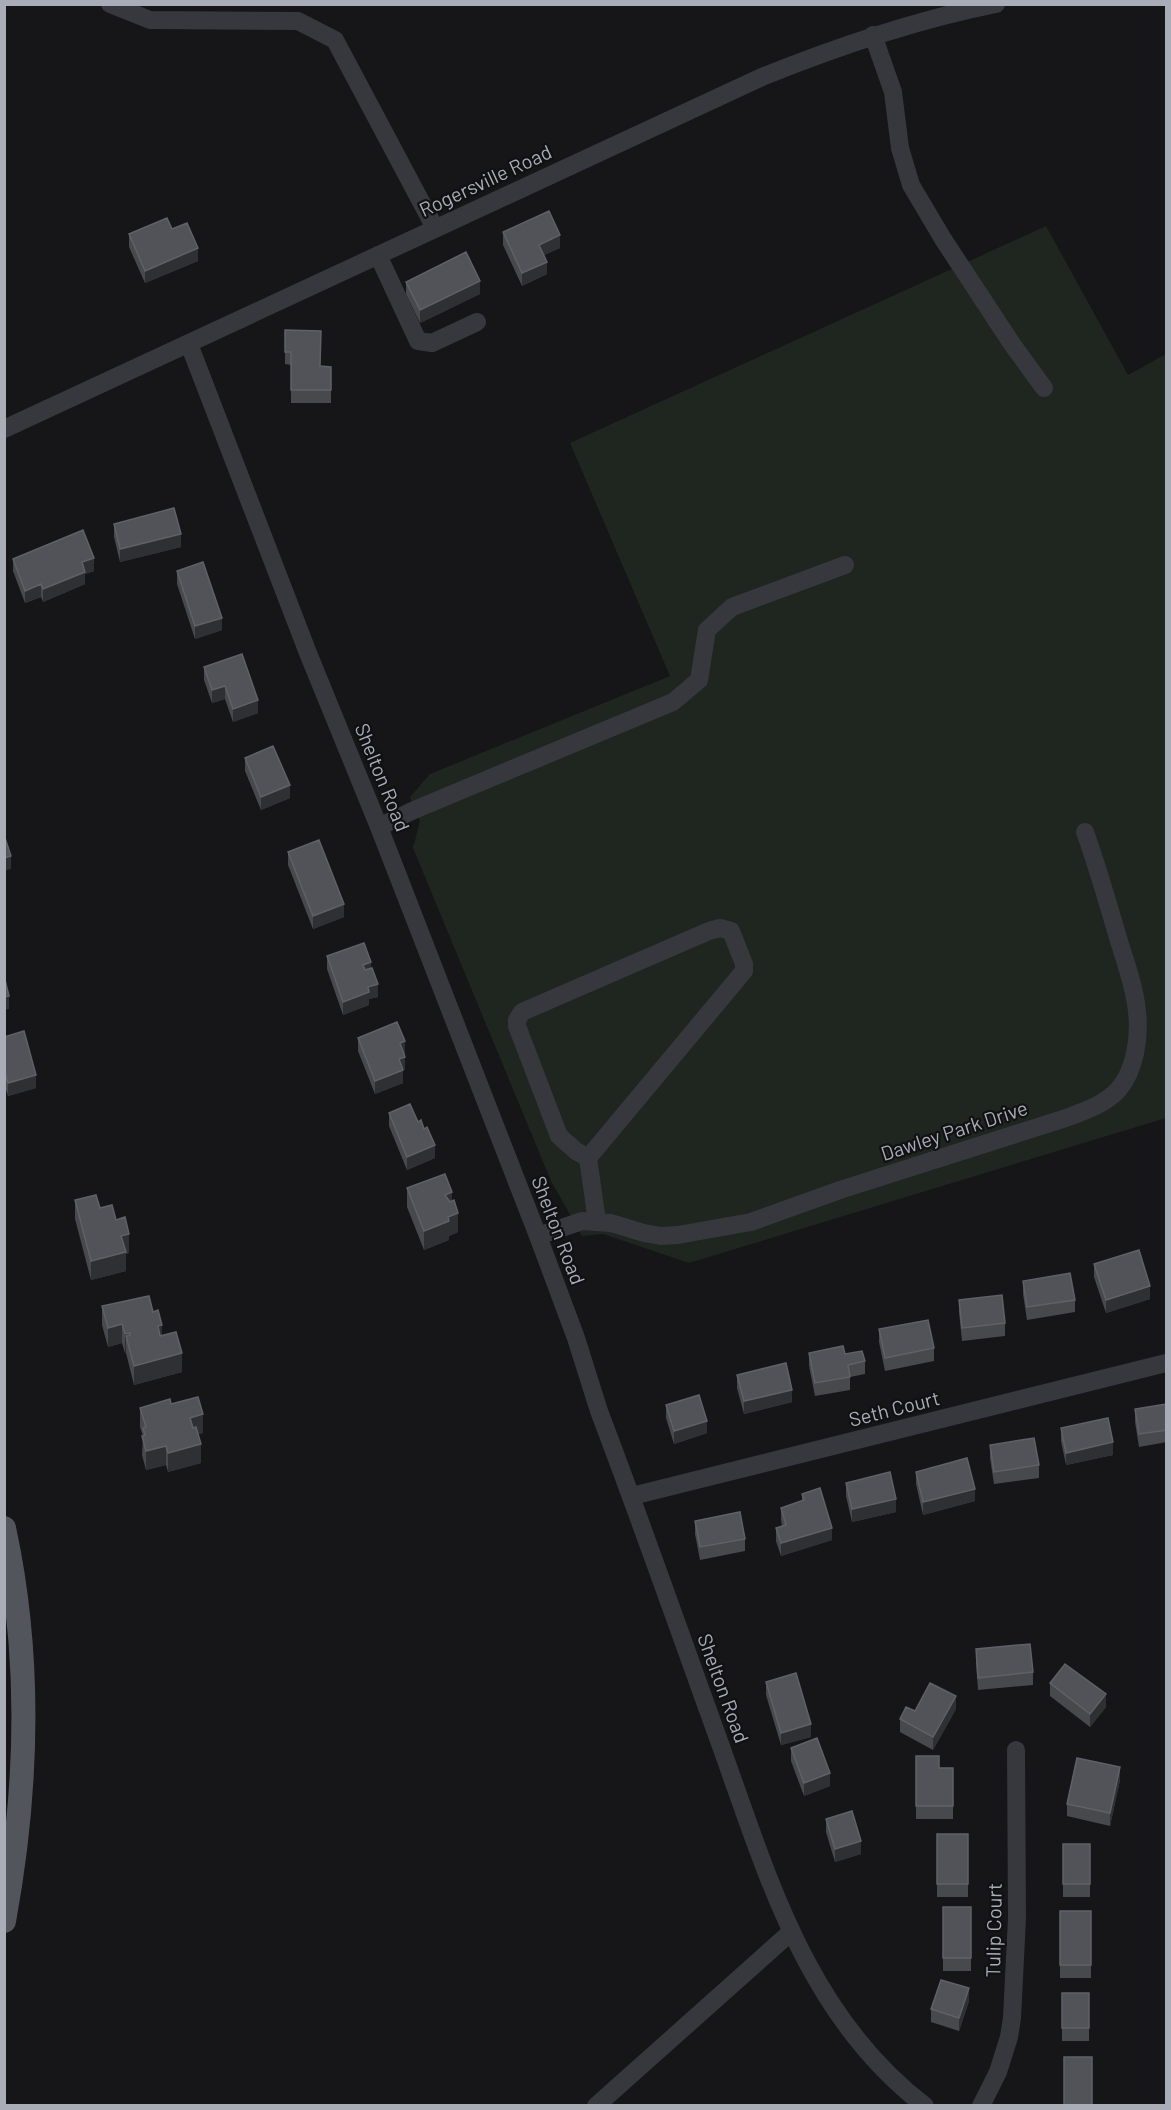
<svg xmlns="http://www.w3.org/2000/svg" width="1171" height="2110" font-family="Barlow,sans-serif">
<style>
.green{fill:#1e261f}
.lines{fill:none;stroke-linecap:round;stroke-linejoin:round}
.minor{stroke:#37383d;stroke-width:18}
.major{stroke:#53555c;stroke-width:24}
.wall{fill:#47494d}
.shaded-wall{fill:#2f3033}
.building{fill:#525359;stroke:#5f6168;stroke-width:1.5}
.labels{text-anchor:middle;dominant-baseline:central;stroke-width:4.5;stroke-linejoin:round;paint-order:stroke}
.street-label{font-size:20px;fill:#a8adb8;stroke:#111113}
</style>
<rect width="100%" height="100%" fill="#161618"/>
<path class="green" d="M1046 226 1128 375 1166 354V1118L689 1263 603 1234 582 1236 551 1181 413 848 420 821 410 797 430 774 670 676 570 443Z"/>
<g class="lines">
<path class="minor" d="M110 4 150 20 298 21 335 40 435 228
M873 35 893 92 900 148 911 185 943 239 1012 344 1044 388
M378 255 418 341 432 343 477 322
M189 344 308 653 379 827 538 1236 576 1338 599 1411C639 1516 676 1622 714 1727 765 1866 802 2012 925 2106
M4 429 762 77C839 46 915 20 996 4
M379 827 414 810 673 702 699 680 707 630 732 607 845 565
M588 1158 744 971V964L731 931 720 928 709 931 522 1012 517 1020V1026L559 1136 576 1151 588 1158 597 1221
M538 1236 582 1221 611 1223 644 1233 661 1236 678 1235 751 1222 840 1190 1066 1118C1084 1111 1104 1105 1118 1090 1135 1071 1140 1037 1137 1012 1135 988 1126 964 1119 941 1108 904 1098 868 1085 832
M632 1496 1166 1363
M596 2106 791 1932
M981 2106 998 2072 1009 2037 1012 2018 1017 1918 1016 1750"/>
<path class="major" d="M4 1528C32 1658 28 1790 4 1921"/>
</g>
<path class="wall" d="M172 229 198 261 145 283 129 247V234Z
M503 232 560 248 544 255 547 274 522 286 503 245Z
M406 282 480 294 420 323 406 294Z
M285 330 320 366 331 367V403H291V365L285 364Z
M114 524 181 547 120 562 114 537Z
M13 559 94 571 85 574V584L43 602 41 597 25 603 13 571Z
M177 571 222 630 195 639 177 584Z
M204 667 258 713 233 722 225 699 212 703 204 680Z
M245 758 290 798 261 810 245 771Z
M288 852 344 917 313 929 288 865Z
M327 956 371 968 378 997 369 999V1005L343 1015 327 969Z
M4 1037 36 1088 8 1096 4 1083Z
M358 1038 405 1054H404L405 1069 403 1070V1083L375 1094 358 1051Z
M389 1113 418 1122 435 1158 407 1170 389 1126Z
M407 1188 452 1201 458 1232 449 1236V1240L424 1250 407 1207Z
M75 1200 100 1208 116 1220 129 1253 126 1254V1271L91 1280 75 1219Z
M1094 1264 1150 1299 1106 1313 1094 1277Z
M1023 1281 1075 1300V1312L1027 1320 1023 1294Z
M959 1300 1005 1323V1336L962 1341 959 1312Z
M102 1306 153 1312 162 1335 182 1372 134 1385 126 1353H125L122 1343 108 1347 102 1325Z
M879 1329 934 1348V1361L885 1371 879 1342Z
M809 1353 845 1354 865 1361V1374L850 1377V1390L815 1396 809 1366Z
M737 1375 792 1402 744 1414 737 1388Z
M171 1404 203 1433 198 1434 201 1463 168 1472 166 1465 146 1470 142 1455 143 1436 140 1427V1408Z
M1167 1404V1442L1139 1447 1135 1422V1409Z
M666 1405 707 1433 674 1444 666 1418Z
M1061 1428 1113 1455 1066 1465 1061 1441Z
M990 1445 1039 1465V1478L994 1484 990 1458Z
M916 1472 975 1501 923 1515 916 1484Z
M846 1483 896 1512 852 1522 846 1496Z
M802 1494 832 1540 781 1556 776 1541V1528L782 1526 781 1520V1508L802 1501Z
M695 1521 745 1539V1551L700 1560 695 1534Z
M976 1649 1033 1672V1685L978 1690 976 1662Z
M766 1682 811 1737 781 1745 766 1695Z
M1050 1683 1106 1707 1090 1727 1050 1696Z
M956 1709 933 1750 900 1732V1719L915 1711Z
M791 1748 830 1786 804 1796 791 1761Z
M916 1756 939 1768H953V1819H916Z
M1120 1780 1110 1826 1067 1816V1804Z
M826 1819 861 1854 835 1862 826 1832Z
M937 1834H968V1897H937Z
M1063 1844H1090V1897H1063Z
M943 1907H971V1971H943Z
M1060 1911H1091V1978H1060Z
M1062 1993H1089V2041H1062Z
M969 2001 959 2031 931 2022V2009Z"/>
<path class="shaded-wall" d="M560 235V248L539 257V245Z
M198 248V261L145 283V271Z
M547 262V274L522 286V273Z
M480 281V294L420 323V310Z
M181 534V547L120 562V549Z
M94 558V571L85 574V584L43 602V589L82 562Z
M41 584V597L25 603V591Z
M222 618V630L195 639V626Z
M225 686V699L212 703V690Z
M258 700V713L233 722V709Z
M290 785V798L261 810V797Z
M11 856V869L4 871V858Z
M344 904V917L313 929V916Z
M371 962V975L363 978V965Z
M378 984V997L369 999V1005L343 1015V1002L368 987Z
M9 996V1009L4 1010V997Z
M405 1041V1054L400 1056V1043Z
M405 1057V1069L403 1070V1083L375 1094V1081L399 1059Z
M36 1075V1088L8 1096V1083Z
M435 1145V1158L407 1170V1157Z
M452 1192V1211L445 1195Z
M458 1213V1232L449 1236V1240L424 1250V1231L448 1217Z
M129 1234V1253L126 1254V1271L91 1280V1261L121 1236Z
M1150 1286V1299L1106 1313V1300Z
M122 1324V1343L108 1347V1328Z
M162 1325V1344L158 1326Z
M130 1333V1350L126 1336V1353H125V1334Z
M182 1353V1372L134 1385V1366Z
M792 1390V1402L744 1414V1401Z
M203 1414V1433L190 1437V1418Z
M707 1421V1433L674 1444V1431Z
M1113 1442V1455L1066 1465V1453Z
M201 1444V1463L168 1472V1453Z
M166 1446V1465L146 1470V1451Z
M975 1489V1501L923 1515V1502Z
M896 1499V1512L852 1522V1509Z
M832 1528V1540L781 1556V1543Z
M1106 1694V1707L1090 1727V1714Z
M956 1696V1709L933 1750V1737Z
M811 1724V1737L781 1745V1733Z
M1120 1767V1780L1110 1826V1813Z
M830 1773V1786L804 1796V1783Z
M861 1841V1854L835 1862V1849Z
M969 1988V2001L959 2031V2018Z"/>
<path class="building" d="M549 211 560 235 539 245 547 262 522 273 503 232Z
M167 218 172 229 187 223 198 248 145 271 129 234Z
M466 252 480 281 420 310 406 282Z
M285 330 321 331 320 366 331 367V390H291V352H285Z
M174 508 181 534 120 549 114 524Z
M83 530 94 558 82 562 85 572 43 589 41 584 25 591 13 559Z
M203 562 222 618 195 626 177 571Z
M242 654 258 700 233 709 225 686 212 690 204 667Z
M273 746 290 785 261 797 245 758Z
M4 835 11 856 4 858Z
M319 840 344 904 313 916 288 852Z
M364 943 371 962 363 965 365 970 372 968 378 984 368 987 369 992 343 1002 327 956Z
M4 976 9 996 4 997Z
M397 1022 405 1041 400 1043 405 1057 399 1059 403 1070 375 1081 358 1038Z
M24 1031 36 1075 8 1083 4 1070V1037Z
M410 1104 418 1122 421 1120 424 1129 427 1127 435 1145 407 1157 389 1113Z
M445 1174 452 1192 445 1195 450 1202 454 1200 458 1213 448 1217 449 1221 424 1231 407 1188Z
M96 1195 100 1208 112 1205 116 1220 125 1217 129 1234 121 1236 126 1252 91 1261 75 1200Z
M1139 1250 1150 1286 1106 1300 1094 1264Z
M1070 1273 1075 1300 1027 1307 1023 1281Z
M1002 1295 1005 1323 962 1328 959 1300Z
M149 1296 153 1312 158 1310 162 1325 158 1326 160 1336 176 1332 182 1353 134 1366 126 1336 130 1335V1333L125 1334 122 1324 108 1328 102 1306Z
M928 1320 934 1348 885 1358 879 1329Z
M843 1346 845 1354 862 1351 865 1361 848 1365 850 1377 815 1383 809 1353Z
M786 1363 792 1390 744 1401 737 1375Z
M699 1395 707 1421 674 1431 666 1405Z
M198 1397 203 1414 190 1418 193 1428 196 1427 201 1444 168 1453 166 1446 146 1451 142 1436 145 1435 143 1428 146 1427 140 1408 170 1399 171 1404Z
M1167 1404V1430L1139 1434 1135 1409Z
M1108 1418 1113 1442 1066 1453 1061 1428Z
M1034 1438 1039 1465 994 1472 990 1445Z
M967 1458 975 1489 923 1502 916 1472Z
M890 1472 896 1499 852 1509 846 1483Z
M820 1488 832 1528 781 1543 776 1528 786 1525 781 1508 804 1500 802 1494Z
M740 1512 745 1539 700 1547 695 1521Z
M1030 1644 1033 1672 978 1678 976 1649Z
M1065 1664 1106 1694 1090 1714 1050 1683Z
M796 1673 811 1724 781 1733 766 1682Z
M930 1683 956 1696 933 1737 900 1719 906 1707 915 1711Z
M817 1738 830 1773 804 1783 791 1748Z
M916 1756H939V1768H953V1806H916Z
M1077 1758 1120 1767 1110 1813 1067 1804Z
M852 1811 861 1841 835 1849 826 1819Z
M937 1834H968V1884H937Z
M1063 1844H1090V1884H1063Z
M943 1907H971V1958H943Z
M1060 1911H1091V1965H1060Z
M941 1980 969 1988 959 2018 931 2009Z
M1062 1993H1089V2028H1062Z
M1064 2057H1092V2106H1064Z"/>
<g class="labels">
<g class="street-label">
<text transform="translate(485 180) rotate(-25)">Rogersville Road</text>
<text transform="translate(383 777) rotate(68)">Shelton Road</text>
<text transform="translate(954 1130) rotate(-18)">Dawley Park Drive</text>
<text transform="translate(559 1230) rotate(69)">Shelton Road</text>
<text transform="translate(894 1408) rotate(-14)">Seth Court</text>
<text transform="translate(724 1688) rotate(70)">Shelton Road</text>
<text transform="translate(993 1930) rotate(-89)">Tulip Court</text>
</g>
</g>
<rect width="1171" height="2110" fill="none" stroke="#a8adb8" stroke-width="12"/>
</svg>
